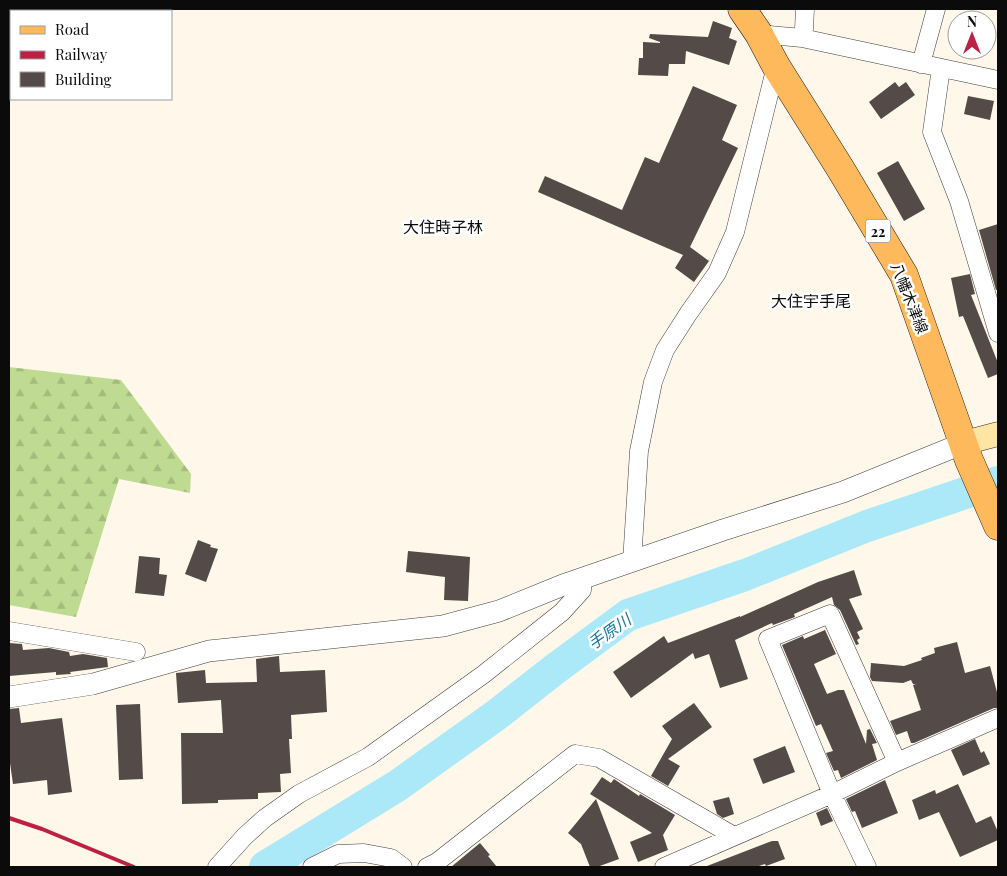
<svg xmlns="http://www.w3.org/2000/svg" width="1007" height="876" font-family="'Playfair Display','Noto Sans JP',serif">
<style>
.forest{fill:url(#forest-firs)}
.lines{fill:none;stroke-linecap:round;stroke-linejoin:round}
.river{stroke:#ace9f8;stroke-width:32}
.building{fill:#544a47}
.minor-casing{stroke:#3e3e3e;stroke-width:19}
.tertiary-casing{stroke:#3e3e3e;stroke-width:22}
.secondary-casing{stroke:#2d2d2d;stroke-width:25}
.primary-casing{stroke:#1c1c1c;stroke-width:29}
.minor{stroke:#fff;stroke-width:18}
.tertiary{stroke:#fff;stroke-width:21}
.secondary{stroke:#ffe5a4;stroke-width:24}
.primary{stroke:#fdb95b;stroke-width:28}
.rail{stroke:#be2043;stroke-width:4}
.labels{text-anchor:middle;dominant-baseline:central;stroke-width:5;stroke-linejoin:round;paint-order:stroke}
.shield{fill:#fff;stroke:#545454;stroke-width:1}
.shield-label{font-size:14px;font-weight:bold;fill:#0b0b0b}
.street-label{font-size:15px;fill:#0b0b0b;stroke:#fff}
.neighbourhood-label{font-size:16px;fill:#0b0b0b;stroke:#fff}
.water-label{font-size:16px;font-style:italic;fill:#127a9f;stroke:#fff}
</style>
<defs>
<pattern id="forest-firs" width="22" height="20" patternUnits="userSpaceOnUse" patternTransform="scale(1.25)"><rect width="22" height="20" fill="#bfdb91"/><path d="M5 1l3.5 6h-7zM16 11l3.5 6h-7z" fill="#a3bb7c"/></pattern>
</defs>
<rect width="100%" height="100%" fill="#fff7e9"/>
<path class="forest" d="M9 367 121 380 191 474 190 493 119 479 76 617 9 605Z"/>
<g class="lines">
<path class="river" d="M265 867 397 786 495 716 555 669 628 615 745 575 867 526 998 482"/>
</g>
<path class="building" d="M713 21 732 28 729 38 737 41 729 65 686 51 685 64H669L668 76 638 75 639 58H643V42L660 43V42L649 38 650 34 708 37Z
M895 82 899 87 906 82 915 95 881 119 869 102Z
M693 86 737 105 722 140 738 148 690 247 709 261 694 282 675 268 683 255 538 192 545 176 622 210 645 157 659 163Z
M968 96 994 101 990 120 964 114Z
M898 161 925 209 904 221 877 173Z
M998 224V290H996L979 230Z
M970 274 975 294 971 295 998 363V374L988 378 963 316 959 317 951 278Z
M198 540 211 545 210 547 218 549 206 582 185 574Z
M408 551 470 557 468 601 444 600 445 577 406 572Z
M139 556 160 558 159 574 167 575 164 596 135 593Z
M854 570 862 595 849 599 863 629 857 632 860 638 857 640 859 644 856 645 840 610 834 605 832 597 794 614 795 617 773 625 772 623 735 640 748 679 720 688 709 654 695 659 693 653 631 698 613 672 664 636 668 643 740 616V617L818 582Z
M825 630 836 654 814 664 827 694 838 690H844L866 744 867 730 870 729 877 743 872 744 877 760 841 778 838 770 834 771 826 753 833 751 821 724 816 726 782 645 803 636 804 639Z
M957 642 965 673 990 666 998 696V708H994L914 743H911L907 731 896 735 890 721 921 710 913 685 916 684H913L911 680 903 683 872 681 870 677 871 663 904 666 922 660 921 658 935 653 934 648Z
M9 643 22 644 23 650 49 648 69 652 70 656 83 654 107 658 108 667 70 672 71 674 56 675V672L9 676Z
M279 656 280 672 325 670 327 712 291 715 292 739H289L291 773 280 774 281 792 258 793V799L218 800V803L182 804 181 733H223L221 700 178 703 176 673 205 670 206 683 257 682 256 659Z
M694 703 712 727 668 759 680 766 668 786 651 776 672 739 662 726Z
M140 704 143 779 119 780 116 705Z
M19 708 21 723 62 718 72 792 48 795 47 780 13 784 9 756V709Z
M975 739 981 753 984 751 990 764 963 776 951 750Z
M785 746 795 772 763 784 753 759Z
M602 777 611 783 614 779 639 796 640 794 675 815 663 835 668 850 638 862 630 842 652 833 590 794Z
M885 780 898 813 862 828 855 811 852 812 846 799Z
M958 784 976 823 991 816 998 832V840L960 857 939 812 919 820 912 800 935 790 936 794Z
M729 797 734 814 723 818 717 814 713 801Z
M596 799 619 859 597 867H590L581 844 568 833Z
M827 808 833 821 821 826 816 813Z
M772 841H778L785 859 766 866 765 864 756 867H708L707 866Z
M480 843 490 855 488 856 497 867H451Z"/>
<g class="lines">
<g class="minor-casing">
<path id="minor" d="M759 34 802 38 998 80
M802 38 804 29 805 9
M921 64 936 9
M941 68 932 132 959 201 998 333
M632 562 639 451 653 382 665 350 688 314 717 273 735 232 776 66
M9 631 136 652
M217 867 245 836 265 818 299 794 368 757 484 674 562 612 582 590 583 578
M312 867 338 854 364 853 391 858 403 867
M427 867 437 862 575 754 599 758 734 836
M664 867 832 794 897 762 998 718
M867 867 832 794 768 639 830 614 897 762"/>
</g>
<g class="tertiary-casing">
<path id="tertiary" d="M9 697 93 684 209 651 443 626 499 611 563 585 723 530 843 492 964 443"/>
</g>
<g class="secondary-casing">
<path id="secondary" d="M964 443 998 434"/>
</g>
<g class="primary-casing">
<path id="primary" d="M742 9 759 34 776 66 840 168 904 275 969 460 998 526"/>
</g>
<use href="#minor" class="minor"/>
<use href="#tertiary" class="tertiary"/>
<use href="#secondary" class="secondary"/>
<use href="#primary" class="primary"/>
<path class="rail" d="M9 818 42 829 134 867"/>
</g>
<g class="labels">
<rect class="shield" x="865.5" y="219.5" width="25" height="23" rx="4"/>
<g class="shield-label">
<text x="878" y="231">22</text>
</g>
<g class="street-label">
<text transform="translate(910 298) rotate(68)">八幡木津線</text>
</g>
<g class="neighbourhood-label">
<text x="443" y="226">大住時子林</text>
<text x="811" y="300">大住宇手尾</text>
</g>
<g class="water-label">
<text transform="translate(609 631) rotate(-35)">手原川</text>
</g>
</g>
<rect width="1007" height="876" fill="none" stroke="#0b0b0b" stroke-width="20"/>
<rect x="10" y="10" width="162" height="90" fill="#ffffff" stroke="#9d9d9d"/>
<rect x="20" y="26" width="25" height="8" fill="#fdb95b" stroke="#9d9d9d"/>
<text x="55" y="35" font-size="15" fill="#0b0b0b">Road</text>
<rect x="20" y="51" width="25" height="8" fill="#be2043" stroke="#9d9d9d"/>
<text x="55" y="60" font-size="15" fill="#0b0b0b">Railway</text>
<rect x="20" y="72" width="25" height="15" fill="#544a47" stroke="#9d9d9d"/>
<text x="55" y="85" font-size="15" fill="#0b0b0b">Building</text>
<g transform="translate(972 35)"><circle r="24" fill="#ffffff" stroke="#9d9d9d"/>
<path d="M0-4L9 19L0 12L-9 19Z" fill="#be2043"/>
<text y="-8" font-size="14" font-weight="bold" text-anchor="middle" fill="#0b0b0b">N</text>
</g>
</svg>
